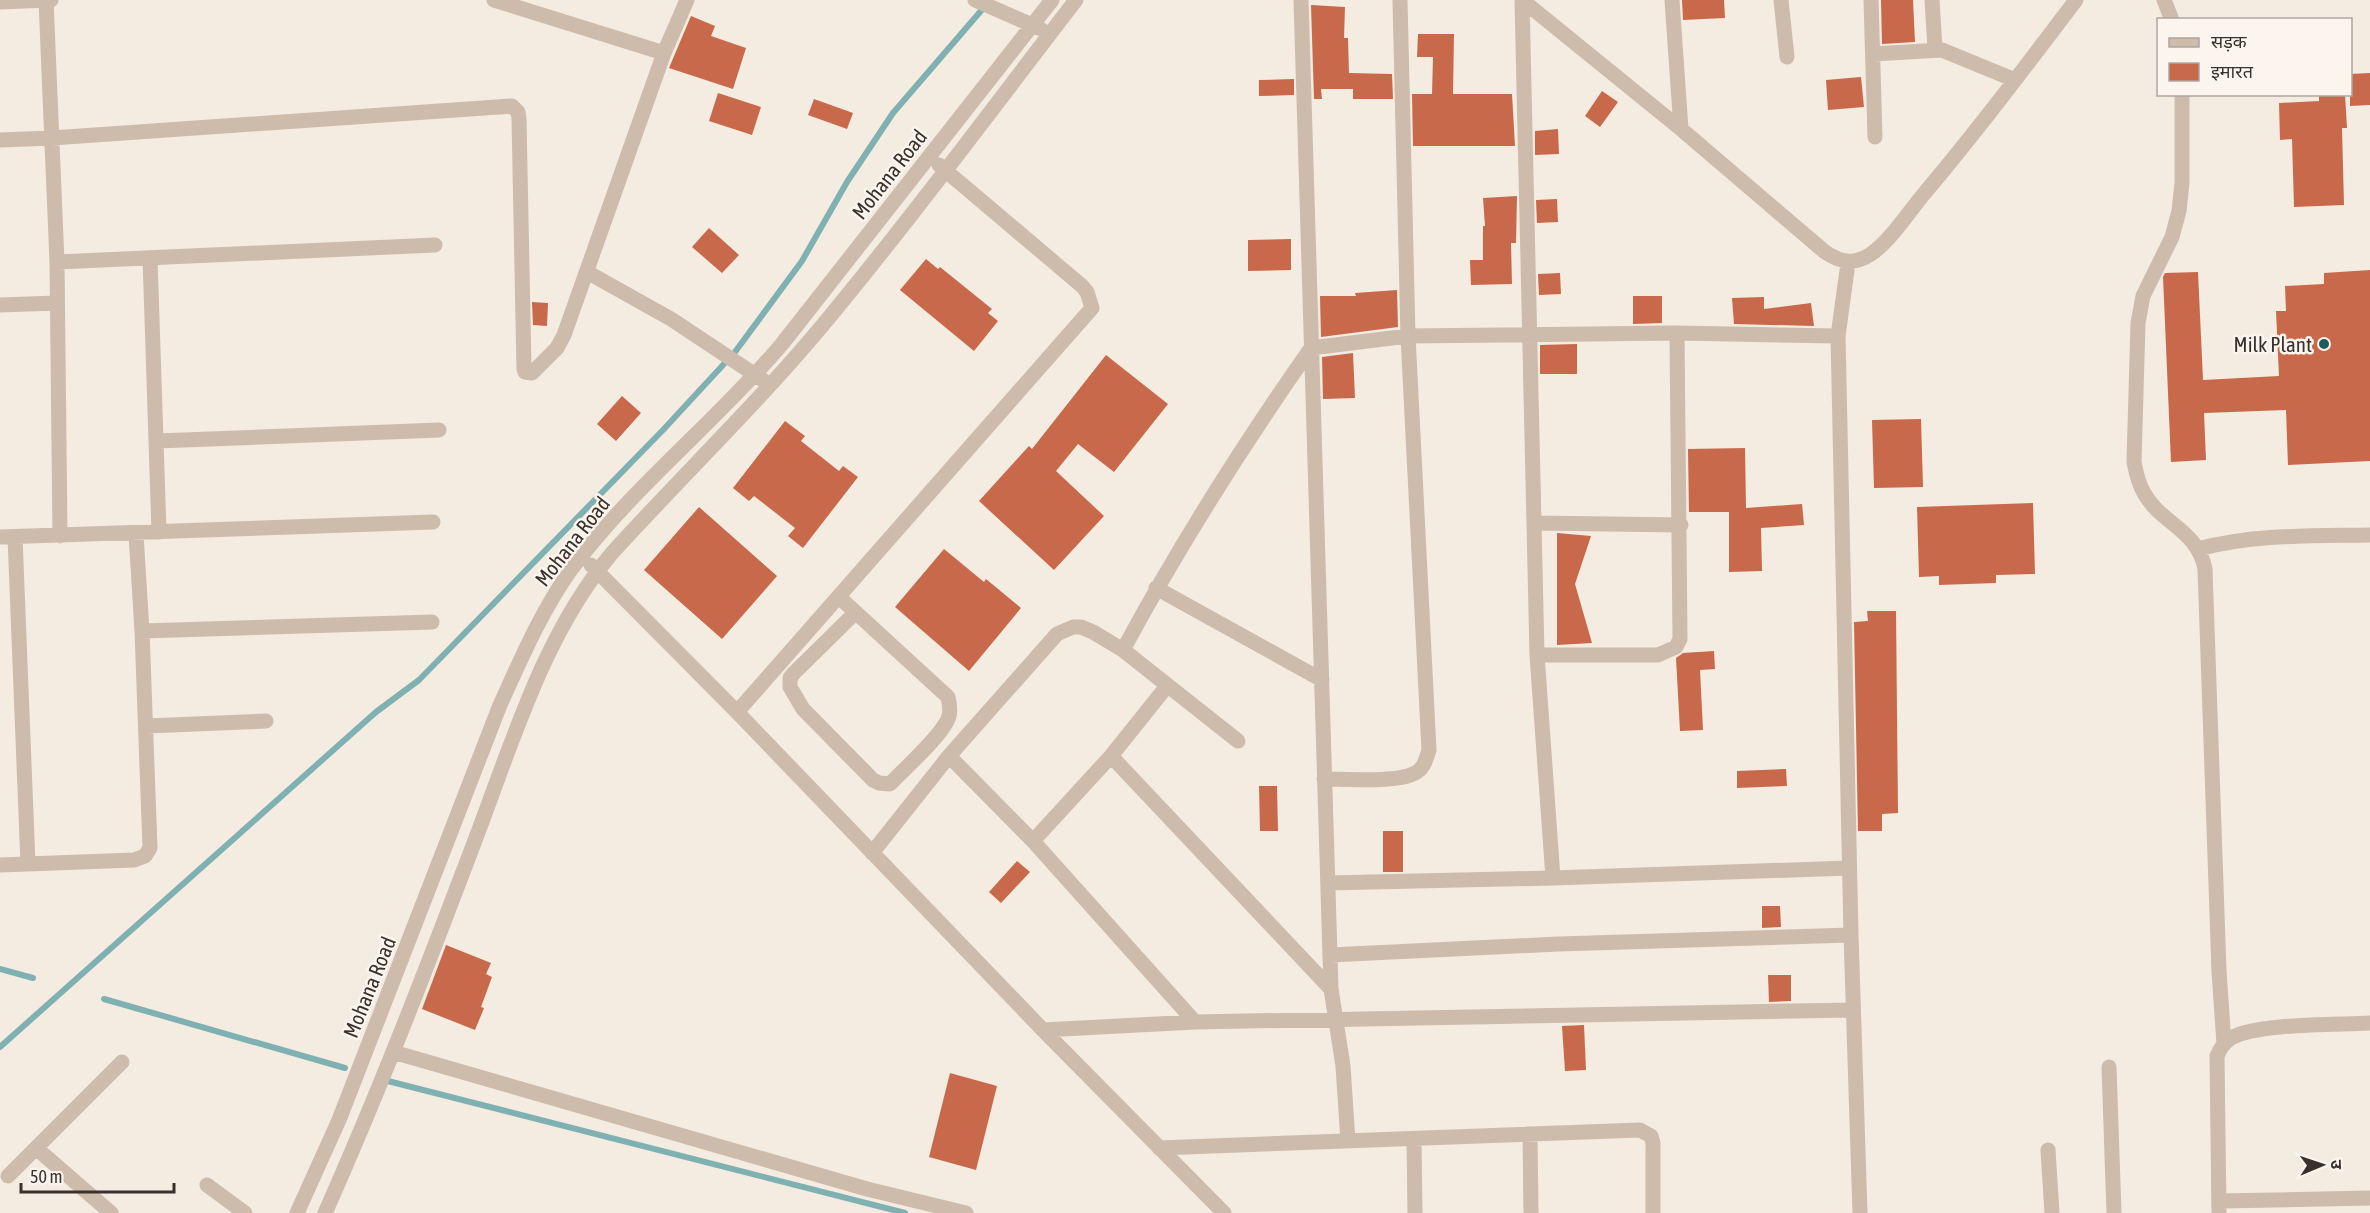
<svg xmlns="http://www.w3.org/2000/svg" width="2370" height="1213" font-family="'Asap Condensed','Noto Sans Devanagari',sans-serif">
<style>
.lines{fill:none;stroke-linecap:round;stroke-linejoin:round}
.stream{stroke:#7fb0b2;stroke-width:6}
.building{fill:#c8694b}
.minor{stroke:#cdbbac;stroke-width:15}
.poi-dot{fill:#1f5a5e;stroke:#fbf5ee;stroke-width:2}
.labels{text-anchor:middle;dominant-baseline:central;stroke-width:5;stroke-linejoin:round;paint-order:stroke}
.street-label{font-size:21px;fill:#3b302b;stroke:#fbf5ee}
.poi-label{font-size:21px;fill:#3b302b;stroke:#fbf5ee;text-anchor:end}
</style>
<rect width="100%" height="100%" fill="#f4ebe1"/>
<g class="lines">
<path class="stream" d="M0 969 33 978
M104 999 345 1068
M0 1047 376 712 419 680 663 430 735 352 802 261 847 182 893 113 986 5
M384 1080 905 1213"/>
</g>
<path class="building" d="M1682 0H1724L1725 18 1683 20Z
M1881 0H1913L1915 42 1882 44Z
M1311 5 1345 7 1344 38H1348L1349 73 1392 74 1393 99H1353V89H1321L1322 99H1314Z
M691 16 715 26 711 36 746 48 733 89 669 68Z
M1418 34H1454L1453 94H1512L1515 146H1413L1412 94H1432L1433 57H1417Z
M2370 73V105L2350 106V74Z
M1861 77 1864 107 1828 110 1826 80Z
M1294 79V95L1259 96V80Z
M1602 91 1618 102 1600 127 1585 116Z
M718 93 761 107 752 135 709 121Z
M2319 94H2345L2347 128H2342L2344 205 2294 207 2292 139 2280 140 2279 103 2319 101Z
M814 99 853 113 847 129 808 115Z
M1558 129 1559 154 1535 155V131Z
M1517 196 1516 243H1511L1512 284 1471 285 1470 260H1483V226H1485L1483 198Z
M1557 199 1558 222 1537 223 1536 200Z
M709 228 739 255 722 273 692 247Z
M1291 239V270L1248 271V240Z
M926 259 938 269 940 267 992 309 988 313 998 321 974 351 900 290Z
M2370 270V461L2288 465 2286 410 2204 413 2206 460 2171 462 2163 277 2165 273 2198 272 2203 380 2279 376 2276 311H2286L2285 286 2324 284V273Z
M1560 273 1561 294 1539 295 1538 274Z
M1397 290 1398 327 1321 337 1320 296H1356L1355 293Z
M1633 296H1662V323L1633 324Z
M1764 297V309L1811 303 1814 326 1734 324 1732 298Z
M532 302 548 303 547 326 533 325Z
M1577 344V374H1540V345Z
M1353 353 1355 398 1323 399 1322 357Z
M1106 355 1168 404 1114 472 1078 444 1056 471 1104 516 1054 570 979 501 1029 446 1032 449Z
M622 396 641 413 616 441 597 424Z
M1921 419 1923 487 1874 488 1872 420Z
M785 421 805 436 801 441 839 471 843 466 858 477 803 548 788 536 795 528 754 496 749 501 733 488Z
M1745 448 1746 508 1802 504 1804 525 1761 528 1762 571 1729 572V512H1689L1688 449Z
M2033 503 2035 574 1996 575V583L1939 585V576L1919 577 1917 507Z
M699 507 777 576 722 639 644 570Z
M1557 533 1591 536 1575 584 1592 643 1557 645Z
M944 549 984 582 986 579 1021 608 969 671 895 607Z
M1867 611H1896L1898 813 1882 814V831H1858L1854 622 1868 621Z
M1714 651 1715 669 1700 670 1703 730 1680 731 1676 658 1683 653Z
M1786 769 1787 786 1737 788V771Z
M1259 786H1277L1278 831H1260Z
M1383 831H1403V872H1383Z
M1017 861 1030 872 1001 903 989 892Z
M1762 906H1780L1781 927 1762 928Z
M446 945 491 963 486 974 492 977 481 1007 484 1008 475 1030 422 1009Z
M1768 975H1791V1001L1769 1002Z
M1584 1025 1586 1070 1565 1071 1562 1026Z
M950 1073 997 1086 976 1170 929 1157Z"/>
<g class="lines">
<path class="minor" d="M46 0 57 262 60 536
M494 0 664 53
M975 0 1041 29
M1301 0 1331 989 1343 1066 1348 1141
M1522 0 1537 655 1553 878
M1522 0 1681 129 1825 252C1842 263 1854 265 1871 254 1890 241 1908 213 1923 195 1976 132 2026 66 2076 0
M1672 0 1681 129
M1781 0 1787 57
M1871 0 1875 137
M1932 0 1935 49
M2164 0 2172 20
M0 2 51 0
M1873 54 1942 50 2015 80
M2182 94V183L2179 211 2172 237 2143 296 2138 323 2134 462C2136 473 2138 483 2144 493 2161 524 2198 530 2205 569L2219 971 2224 1044
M0 140 52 138 512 106 518 112 519 119 524 369 525 372 532 373 557 348 564 335 664 53 687 0
M150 258 159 532
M57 262 435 245
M1848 263 1838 336 1851 935 1860 1213
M587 272 671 319 763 380
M0 305 57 303
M157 441 439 430
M1535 523 1681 525
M0 537 433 522
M15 537 28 864
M2198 549C2254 534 2312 536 2370 535
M591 565 737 712 1043 1030 1224 1213
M1156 588 1322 680
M839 597 948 697C949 703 951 709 949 716 945 733 904 769 890 784L879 783 873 780 803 709 790 687V678L794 673 855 613
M142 631 432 622
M1123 650C1179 546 1243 445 1311 348L1408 336 1677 333 1838 336
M1537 655H1658L1676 647 1680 639 1677 333
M737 712 1092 308 1087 292 1082 286 939 165
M146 726 266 721
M949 756 1033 841 1195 1022
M1111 756 1331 989
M1324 779C1345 779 1398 783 1415 773 1424 769 1426 759 1429 750L1408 336 1400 0
M1033 841 1111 756 1167 686
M872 853 949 756 1057 634 1073 627H1081L1093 632 1123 650 1238 741
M0 865 134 860 145 856 150 848 142 631 136 534
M1328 883 1553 878 1849 868
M1330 955 1558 944 1851 935
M1043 1030 1195 1022 1853 1010
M393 1052 867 1189 966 1213
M2109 1067 2114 1213
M1530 1134 1531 1213
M1414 1139 1415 1213
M1159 1148 1640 1130 1651 1136 1653 1143V1213
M2048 1150 2052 1213
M8 1176 36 1148
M207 1185 245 1213
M2219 1201 2370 1198
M111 1213 36 1148 122 1062
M297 1213 339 1120 500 705C521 659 541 612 570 571 631 488 715 423 782 344L1052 0
M325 1213C379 1092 427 967 474 843 512 744 543 635 612 553 681 477 756 405 822 326 910 220 992 109 1076 0
M2219 1213 2217 1056C2220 1048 2224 1043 2231 1038 2257 1023 2338 1025 2370 1023"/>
</g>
<circle class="poi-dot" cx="2324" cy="344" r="6"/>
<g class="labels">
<g class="street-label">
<text transform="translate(889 174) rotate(-52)">Mohana Road</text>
<text transform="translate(572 541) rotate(-52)">Mohana Road</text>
<text transform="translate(369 987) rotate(-68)">Mohana Road</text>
</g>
<g class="poi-label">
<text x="2312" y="344">Milk Plant</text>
</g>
</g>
<rect x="2157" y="18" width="195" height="78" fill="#fbf5ee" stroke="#aea6a0" stroke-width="1.5"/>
<rect x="2169" y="38" width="30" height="9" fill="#cdbbac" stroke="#aea6a0" stroke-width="1.5"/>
<text x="2211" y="48" font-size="18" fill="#3b302b">सड़क</text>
<rect x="2169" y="63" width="30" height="18" fill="#c8694b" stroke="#aea6a0" stroke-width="1.5"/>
<text x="2211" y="78" font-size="18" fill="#3b302b">इमारत</text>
<g transform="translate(2322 1165) rotate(88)" stroke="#fbf5ee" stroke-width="4.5" paint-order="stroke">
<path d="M0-4.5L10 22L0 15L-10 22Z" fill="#3b302b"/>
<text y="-9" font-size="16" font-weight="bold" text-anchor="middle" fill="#3b302b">उ</text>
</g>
<path d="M21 1183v9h153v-9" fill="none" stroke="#3b302b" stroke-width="3"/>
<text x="30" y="1183" font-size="18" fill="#3b302b" stroke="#fbf5ee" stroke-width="4.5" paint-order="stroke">50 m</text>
</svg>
